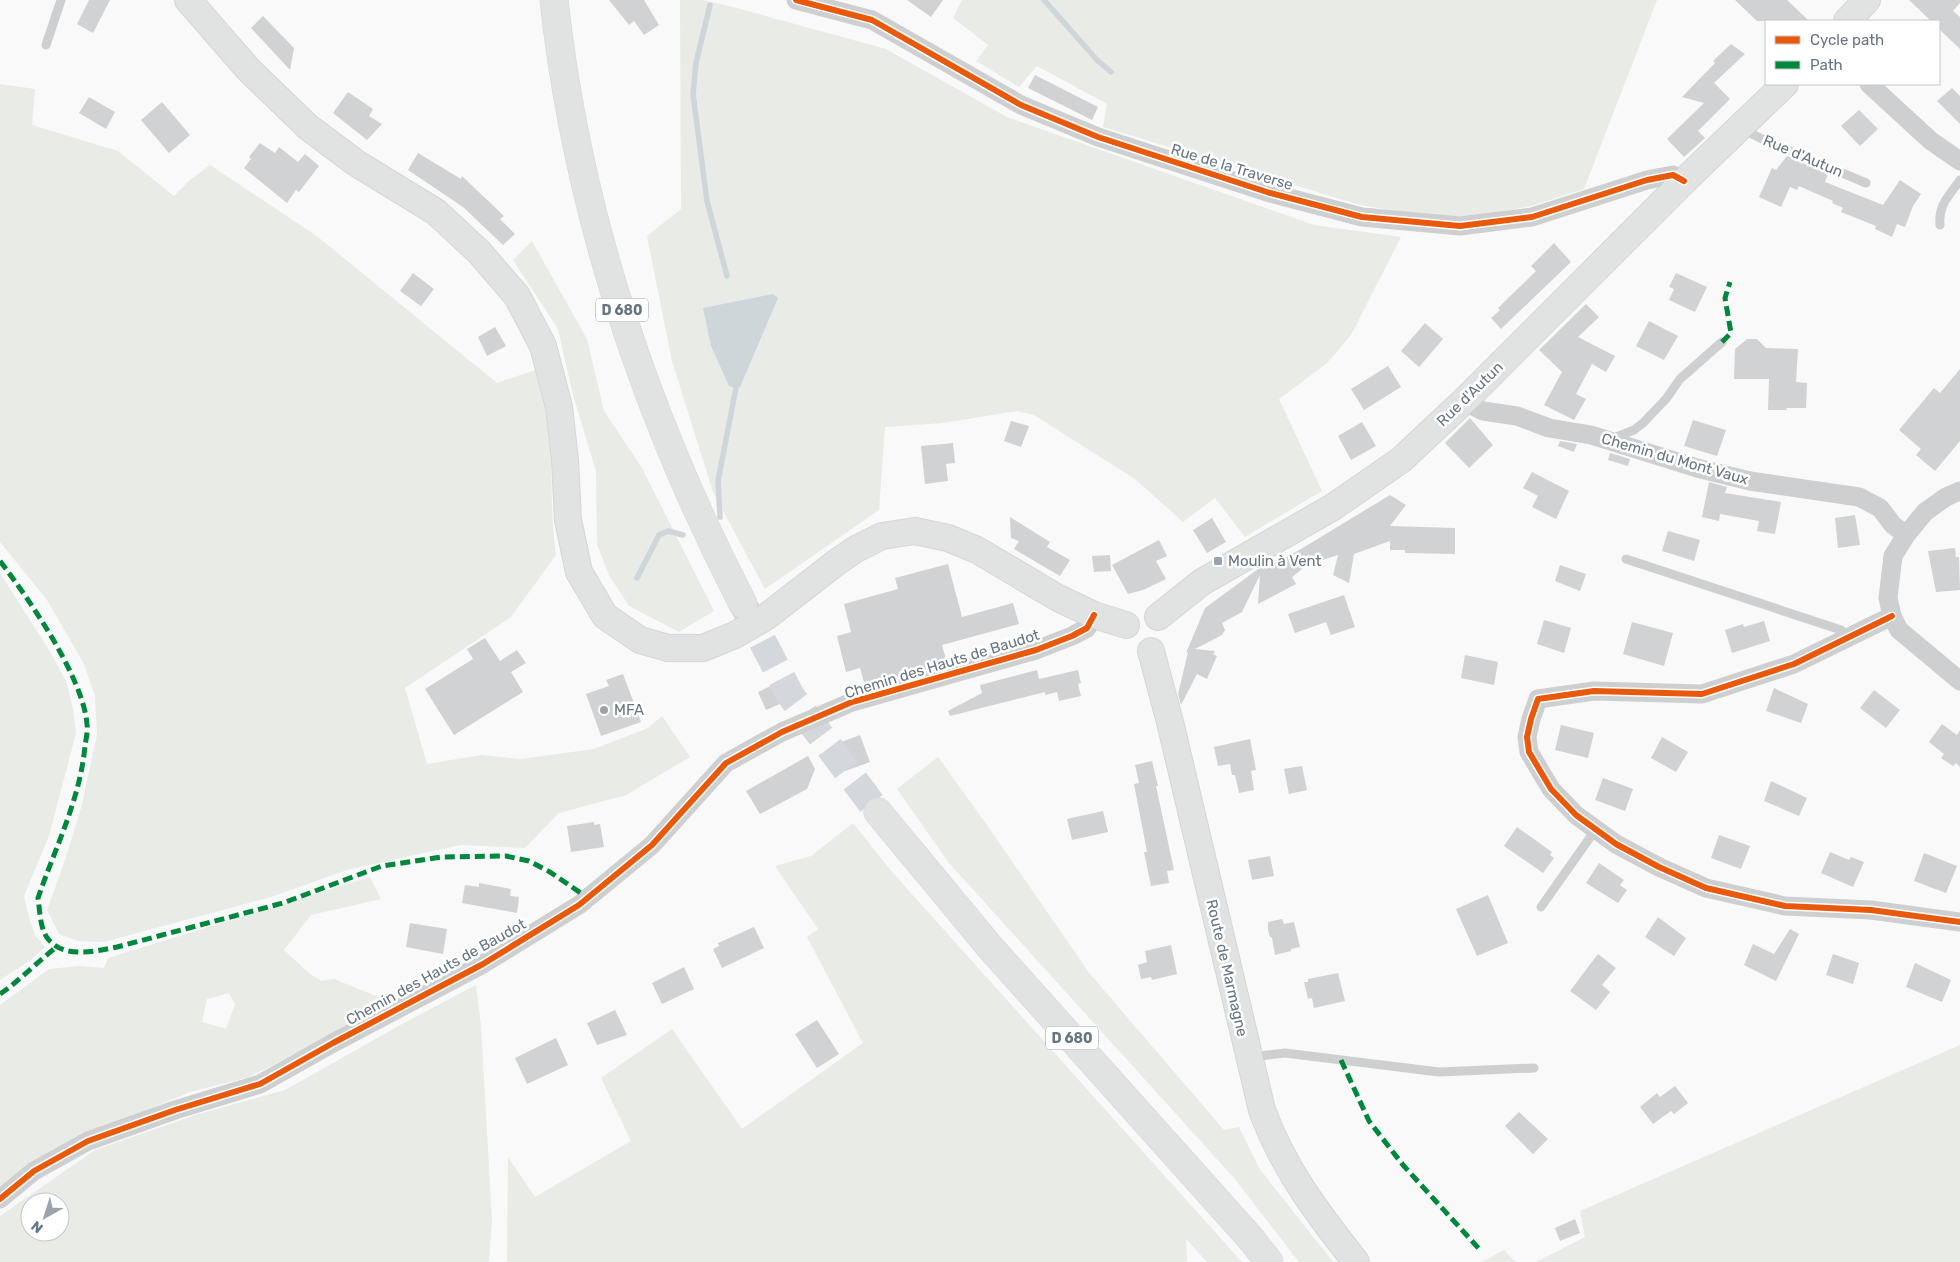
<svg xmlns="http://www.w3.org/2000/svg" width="1960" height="1262" font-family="Rubik,sans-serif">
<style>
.green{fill:#e8ebe6;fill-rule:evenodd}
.water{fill:#ced6d9}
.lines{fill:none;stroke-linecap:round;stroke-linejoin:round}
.stream{stroke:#ced6d9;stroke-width:5.5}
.building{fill:#d0d2d3}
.primary-tunnel{stroke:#d4d8dc;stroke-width:28;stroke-dasharray:28 14;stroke-linecap:butt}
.secondary-casing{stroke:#d5d6d7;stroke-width:28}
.primary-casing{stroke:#d5d6d7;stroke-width:29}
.service{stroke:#cecfd0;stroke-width:9}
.minor{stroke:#cecfd0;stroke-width:19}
.secondary{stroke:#e1e2e2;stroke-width:26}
.primary{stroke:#e1e2e2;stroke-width:28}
.quiet{stroke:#00873e;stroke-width:5;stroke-dasharray:10 5;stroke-linecap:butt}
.cycleway-casing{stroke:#fff;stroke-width:9}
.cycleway{stroke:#e8590c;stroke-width:6}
.poi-dot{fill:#99a4ac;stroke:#fff;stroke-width:2}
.labels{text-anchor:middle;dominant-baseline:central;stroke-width:5;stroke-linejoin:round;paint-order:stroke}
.shield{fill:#fff;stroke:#939fa8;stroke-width:1}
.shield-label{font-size:14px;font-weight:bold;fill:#657683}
.street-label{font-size:15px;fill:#657683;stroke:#fff}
.poi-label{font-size:15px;fill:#657683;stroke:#fff;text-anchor:start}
</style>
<rect width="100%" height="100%" fill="#f9f9f9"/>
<path class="green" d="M680 0H702L733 7 886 49 1007 117 1314 225 1401 237 1351 335 1326 364 1279 399 1322 491 1245 537 1215 498 1183 522 1135 479 1034 415 1017 411 943 423 885 427 879 510 765 589 713 492 672 361 647 236 681 209Z
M962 0H1657L1584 189 1531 206 1465 218 1430 216 1360 205 1103 127 1107 104 1037 66 1019 87 976 61 988 45 953 18Z
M0 84 35 89 32 125 118 151 174 196 190 180 210 165 318 237 497 383 535 370C538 382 544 395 546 408 554 456 549 506 556 555L511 617 405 688 427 764 481 755 521 759 594 749 648 728 662 716 690 757 626 795 559 813 525 848 460 845 347 870 271 897 104 942 78 941 59 934 47 910 64 863 81 808 97 735 95 696 84 664 47 600 0 542Z
M532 241 587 339 604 411 642 468 714 611 679 632 629 606 609 575 597 544 596 471 573 395 558 329 513 260Z
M0 573 49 650 66 681 73 709 76 733 49 836 24 896 30 921 35 935 45 947 31 960 0 980Z
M938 757 989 828 1090 974 1224 1130 1239 1127 1259 1168 1333 1262H1299L1234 1178 949 863 897 789Z
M853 823 893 873 1242 1262H1207L1186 1239 1187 1262H507L508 1157 535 1197 631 1141 601 1078 672 1029 742 1129 863 1043 807 937 818 929 775 866 811 856Z
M370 877 381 899 311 915 284 950 309 973 321 981 334 979 381 998 388 1007 249 1077 190 1092 53 1149 0 1188V1005L49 969 80 966 104 968 108 958ZM229 993 235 1004 226 1029 202 1022 207 999Z
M476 985 481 1026 492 1220 489 1262H0V1216L95 1150 195 1115 285 1090 402 1024ZM30 1202H60V1232H30Z
M1960 1045V1262H1536L1585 1237 1580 1211Z
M1504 1250 1515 1262H1482Z"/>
<path class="water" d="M773 294 778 298 740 387 736 388 729 386 711 346 703 308Z"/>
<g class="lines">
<path class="stream" d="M1044 0 1097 60 1111 72
M710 5 696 63 693 94 707 201 727 276
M720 517 718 481 736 388 735 380
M637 578 659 535 668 531 683 535"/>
</g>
<path class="building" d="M89 0H110L93 33 77 24Z
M609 0H644L659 25 644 35 634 21 629 25Z
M907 0H943L931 17Z
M1735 0H1787L1809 21H1757Z
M1909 0H1960V3L1953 11 1960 17V49L1939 29V21H1931Z
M263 16 294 48 290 70 251 28Z
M1731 44 1745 54 1714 83 1730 99 1698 131 1705 138 1684 157 1667 139 1704 103 1682 97 1715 63 1713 61Z
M1035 75 1098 107 1092 120 1028 88Z
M1952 88 1960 96V124L1937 101Z
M348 92 373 109 369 116 382 124 367 140 333 113Z
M89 97 115 112 106 129 79 113Z
M162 102 190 135 169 153 141 120Z
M1859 110 1878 129 1860 146 1841 126Z
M260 143 275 153 279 147 298 162 305 154 319 166 299 192 296 190 287 203 244 168 251 159 249 157Z
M418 153 461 179 462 176 504 216 500 219 515 234 503 245 463 207 408 170Z
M1787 156 1828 174 1825 182 1883 205 1900 180 1921 194 1913 206 1905 227 1897 224 1892 237 1875 229 1876 226 1841 212 1843 208 1832 203 1833 201 1799 186 1797 190 1790 187 1781 207 1759 197 1772 168 1776 170Z
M1554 243 1571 262 1501 329 1491 318 1500 310 1498 308 1536 271 1531 266Z
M413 273 434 289 421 306 400 291Z
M1676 273 1707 287 1695 312 1669 300 1674 289 1669 287Z
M1586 304 1599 317 1578 337 1615 356 1606 372 1592 364 1576 394 1586 399 1574 420 1544 405 1562 372 1539 350Z
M1649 321 1678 336 1664 360 1636 346Z
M1425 323 1443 339 1419 367 1401 351Z
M495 327 506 346 487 356 478 337Z
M1747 339H1757L1766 348 1798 349 1796 382 1807 383 1806 408H1786L1787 410H1768L1769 379H1734L1735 349Z
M1388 366 1401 387 1364 410 1351 389Z
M1960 369V441L1935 471 1916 455 1921 449 1899 430 1934 388 1940 393Z
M1470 418 1493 445 1469 468 1445 443Z
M1693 420 1726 430 1717 456 1684 446Z
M1011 421 1029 426 1021 447 1004 441Z
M1362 422 1376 446 1351 460 1338 436Z
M1560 441 1577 444 1574 452 1558 446Z
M953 443 955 463 946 464 948 481 925 484 921 446Z
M1610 453 1630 459 1628 466 1608 460Z
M1532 472 1569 491 1556 519 1532 507 1538 496 1523 488Z
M1709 482 1727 487 1725 493 1781 502 1775 534 1757 531 1759 521 1720 514 1719 521 1702 517Z
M1390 495 1406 505 1390 526 1455 528V554L1405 553V550H1390V541L1354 554 1349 583 1333 575 1338 555 1307 565 1292 577 1296 584 1258 604 1260 575 1242 612 1222 623 1225 630 1222 635 1195 649 1215 651 1213 654 1217 656 1207 679 1197 674 1181 705 1178 694 1188 652 1186 653 1205 608 1265 564 1263 569 1301 549Z
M1855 515 1860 545 1838 548 1835 518Z
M1010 517 1050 542 1047 547 1070 560 1060 576 1014 549 1019 541 1011 538Z
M1212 518 1226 542 1207 553 1193 530Z
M1668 531 1700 540 1694 561 1662 551Z
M1159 540 1167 556 1156 561 1166 579 1143 590 1128 594 1112 565Z
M1955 548 1956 557H1959L1960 590 1936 592 1928 551Z
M1110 555 1111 571 1094 572 1092 556Z
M948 564 962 617 1013 603 1019 624 942 645 947 663 913 673 865 686 860 668 846 672 837 636 851 632 844 604 898 589 895 578Z
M1560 565 1586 574 1580 591 1555 581Z
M1344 595 1355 627 1331 635 1326 622 1295 633 1288 614Z
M1544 620 1571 628 1564 653 1537 644Z
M1764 621 1770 641 1732 653 1725 630 1743 624 1744 627Z
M1632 622 1673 633 1664 666 1623 654Z
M485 638 500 661 517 650 526 663 511 672 523 692 454 735 425 689 473 659 467 649Z
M1465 655 1498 662 1494 685 1461 678Z
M1037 670 1039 679 1078 670 1081 683 1078 684 1081 696 1059 701 1057 692 1045 695V692L950 716 948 711 982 693 980 685Z
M623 674 641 722 601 736 586 694 609 686 606 680Z
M779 682 787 701 766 710 758 692Z
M1774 688 1808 704 1801 723 1766 711Z
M1874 690 1900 710 1886 728 1860 708Z
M1942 724 1957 735 1960 730V767L1956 763 1953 766 1941 758 1944 754 1929 742Z
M1561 725 1594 733 1588 758 1555 750Z
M860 735 870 762 845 771 836 744Z
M1662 737 1688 752 1676 772 1651 758Z
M1250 739 1256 770 1251 771 1254 790 1239 793 1235 775H1232L1230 764 1218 766 1214 747Z
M808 756 815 769 807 789 760 814 746 791Z
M1152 761 1158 786H1156L1174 870 1167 871 1169 883 1151 886 1144 852H1147L1134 784 1139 783 1135 765Z
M1302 766 1307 790 1289 794 1284 769Z
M1603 778 1633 789 1625 811 1595 800Z
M1771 781 1807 798 1799 816 1764 801Z
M1103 811 1108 832 1072 840 1067 819Z
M594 822V825L600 824 604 847 571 852 567 826Z
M1517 827 1552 852 1550 855 1554 858 1543 873 1504 846Z
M1719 835 1750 846 1741 869 1711 858Z
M1830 852 1849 860 1851 857 1864 862 1853 887 1821 873Z
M1924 853 1957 866 1946 893 1914 881Z
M1270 856 1274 876 1252 880 1248 860Z
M1599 863 1624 880 1620 885 1627 890 1618 903 1586 883Z
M479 883 511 889 510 896 519 897 517 913 462 903 465 885 479 887Z
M1488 895 1508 943 1477 956 1456 909Z
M1658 917 1686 938 1674 956 1645 937Z
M1282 919 1284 924 1294 922 1300 947 1291 949V951L1275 955 1272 938 1270 937 1268 930V922Z
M410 923 447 929 443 954 406 947Z
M754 927 764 948 722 968 713 949 719 946 718 943Z
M1790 929 1799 934 1776 981 1744 965 1753 944 1774 954Z
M1171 945 1177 974 1152 980 1151 977 1141 979 1138 965 1147 962 1145 951Z
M1598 954 1616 968 1602 985 1610 992 1596 1010 1570 991Z
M1833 954 1859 963 1853 984 1826 975Z
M1915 963 1951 980 1942 1002 1906 987Z
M684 967 694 989 662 1004 652 983Z
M1338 973 1345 1001 1314 1008 1312 998 1308 999 1304 982H1308V979Z
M615 1010 627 1035 597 1045 587 1023Z
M817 1020 839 1054 817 1068 795 1034Z
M556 1038 568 1065 527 1084 515 1058Z
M1675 1086 1688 1103 1674 1114 1671 1111 1653 1124 1640 1107 1657 1093 1660 1097Z
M1519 1112 1548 1139 1533 1154 1505 1126Z
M1575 1219 1580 1233 1560 1241 1555 1228Z"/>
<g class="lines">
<path class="primary-tunnel" d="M743 604 791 696 878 812"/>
<g class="secondary-casing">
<path id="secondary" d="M188 0 249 70 308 127 356 163 436 212 479 252 517 296 543 346 559 407 565 460 568 520 579 572 605 616 640 640 668 648H703L735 635 766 617 837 562 856 549 882 536 915 531 948 538 977 550 1058 598 1094 615 1126 625
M1847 21 1867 0
M1158 617 1202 582 1333 507 1401 460 1466 399 1684 181 1785 84
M1151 651 1170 722 1262 1110C1283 1168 1318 1214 1356 1262"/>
</g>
<g class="primary-casing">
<path id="primary" d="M554 0C577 211 646 416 743 604
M878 812 989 946 1252 1240 1269 1262"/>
</g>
<path class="service" d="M46 45 61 0
M1745 126 1752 134 1762 139 1866 183
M1940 225C1938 205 1949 196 1960 180
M1611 439 1634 430 1643 423 1666 399 1680 379 1722 342
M1626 559 1841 630 1848 637
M1541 907 1596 829
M1251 1057 1285 1053 1439 1072 1534 1068"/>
<path class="minor" d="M796 0 872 20 1021 105 1098 137 1270 193 1362 217 1460 226 1532 217 1647 180 1673 175 1684 181
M1869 84 1931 141 1960 161
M1466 399 1475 407 1483 411 1517 416 1549 428 1591 435 1697 468 1750 481 1859 497 1880 508 1893 525 1906 535
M1960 491 1946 497 1925 512 1906 535 1893 556 1888 598 1892 616 1899 630 1960 681
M1892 616 1794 664 1702 694 1594 691 1538 699 1531 719 1527 737 1529 752 1551 789 1576 815 1616 844 1659 867 1706 888 1785 906 1871 910 1960 922
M0 1199 34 1171 88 1141 175 1110 260 1084 333 1043 483 964 579 905 652 845 726 763 782 732 852 702 1036 650 1072 636 1087 628 1094 615"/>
<use href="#secondary" class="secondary"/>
<use href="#primary" class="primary"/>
<path class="quiet" d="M1722 342 1731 333 1725 298 1730 282
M0 561C29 599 83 677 87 724 88 731 86 739 85 746 80 800 55 848 38 898 40 911 40 931 49 940 65 959 97 951 117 947L283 903 382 866 441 857 506 856 529 861 550 872 588 898
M0 994 10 987 56 947
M1341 1060 1369 1121 1403 1165 1481 1251"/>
<g class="cycleway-casing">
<path id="cycleway" d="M796 0 872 20 1021 105 1098 137 1270 193 1362 217 1460 226 1532 217 1647 180 1673 175 1684 181
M1892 616 1794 664 1702 694 1594 691 1538 699 1531 719 1527 737 1529 752 1551 789 1576 815 1616 844 1659 867 1706 888 1785 906 1871 910 1960 922
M0 1199 34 1171 88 1141 175 1110 260 1084 333 1043 483 964 579 905 652 845 726 763 782 732 852 702 1036 650 1072 636 1087 628 1094 615"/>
</g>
<use href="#cycleway" class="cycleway"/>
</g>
<g class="poi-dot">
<rect x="1213" y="556" width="10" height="10" rx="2.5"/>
<circle cx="604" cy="710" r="5"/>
</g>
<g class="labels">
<g class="shield">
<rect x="596" y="298.5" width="52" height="23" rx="4"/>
<rect x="1046" y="1026.5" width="52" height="23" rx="4"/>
</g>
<g class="shield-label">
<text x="622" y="310">D 680</text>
<text x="1072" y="1038">D 680</text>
</g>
<g class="street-label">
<text transform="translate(1803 156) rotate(23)">Rue d'Autun</text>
<text transform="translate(1232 167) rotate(17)">Rue de la Traverse</text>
<text transform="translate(1470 394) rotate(-44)">Rue d'Autun</text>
<text transform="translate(1675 459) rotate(16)">Chemin du Mont Vaux</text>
<text transform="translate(942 664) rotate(-17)">Chemin des Hauts de Baudot</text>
<text transform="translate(1227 968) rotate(77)">Route de Marmagne</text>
<text transform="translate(436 972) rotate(-29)">Chemin des Hauts de Baudot</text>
</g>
<g class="poi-label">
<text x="1228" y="561">Moulin à Vent</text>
<text x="614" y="710">MFA</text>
</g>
</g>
<rect x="1765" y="20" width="175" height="65" fill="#ffffff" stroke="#c1c8cd"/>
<rect x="1775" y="36" width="25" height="8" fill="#e8590c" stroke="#c1c8cd"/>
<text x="1810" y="45" font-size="15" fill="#657683">Cycle path</text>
<rect x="1775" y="61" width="25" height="8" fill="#00873e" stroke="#c1c8cd"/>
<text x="1810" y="70" font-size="15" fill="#657683">Path</text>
<g transform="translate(45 1217) rotate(219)"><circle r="24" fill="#ffffff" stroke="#c1c8cd"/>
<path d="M0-4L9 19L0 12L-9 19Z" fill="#99a4ac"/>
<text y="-8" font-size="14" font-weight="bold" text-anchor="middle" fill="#657683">N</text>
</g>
</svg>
